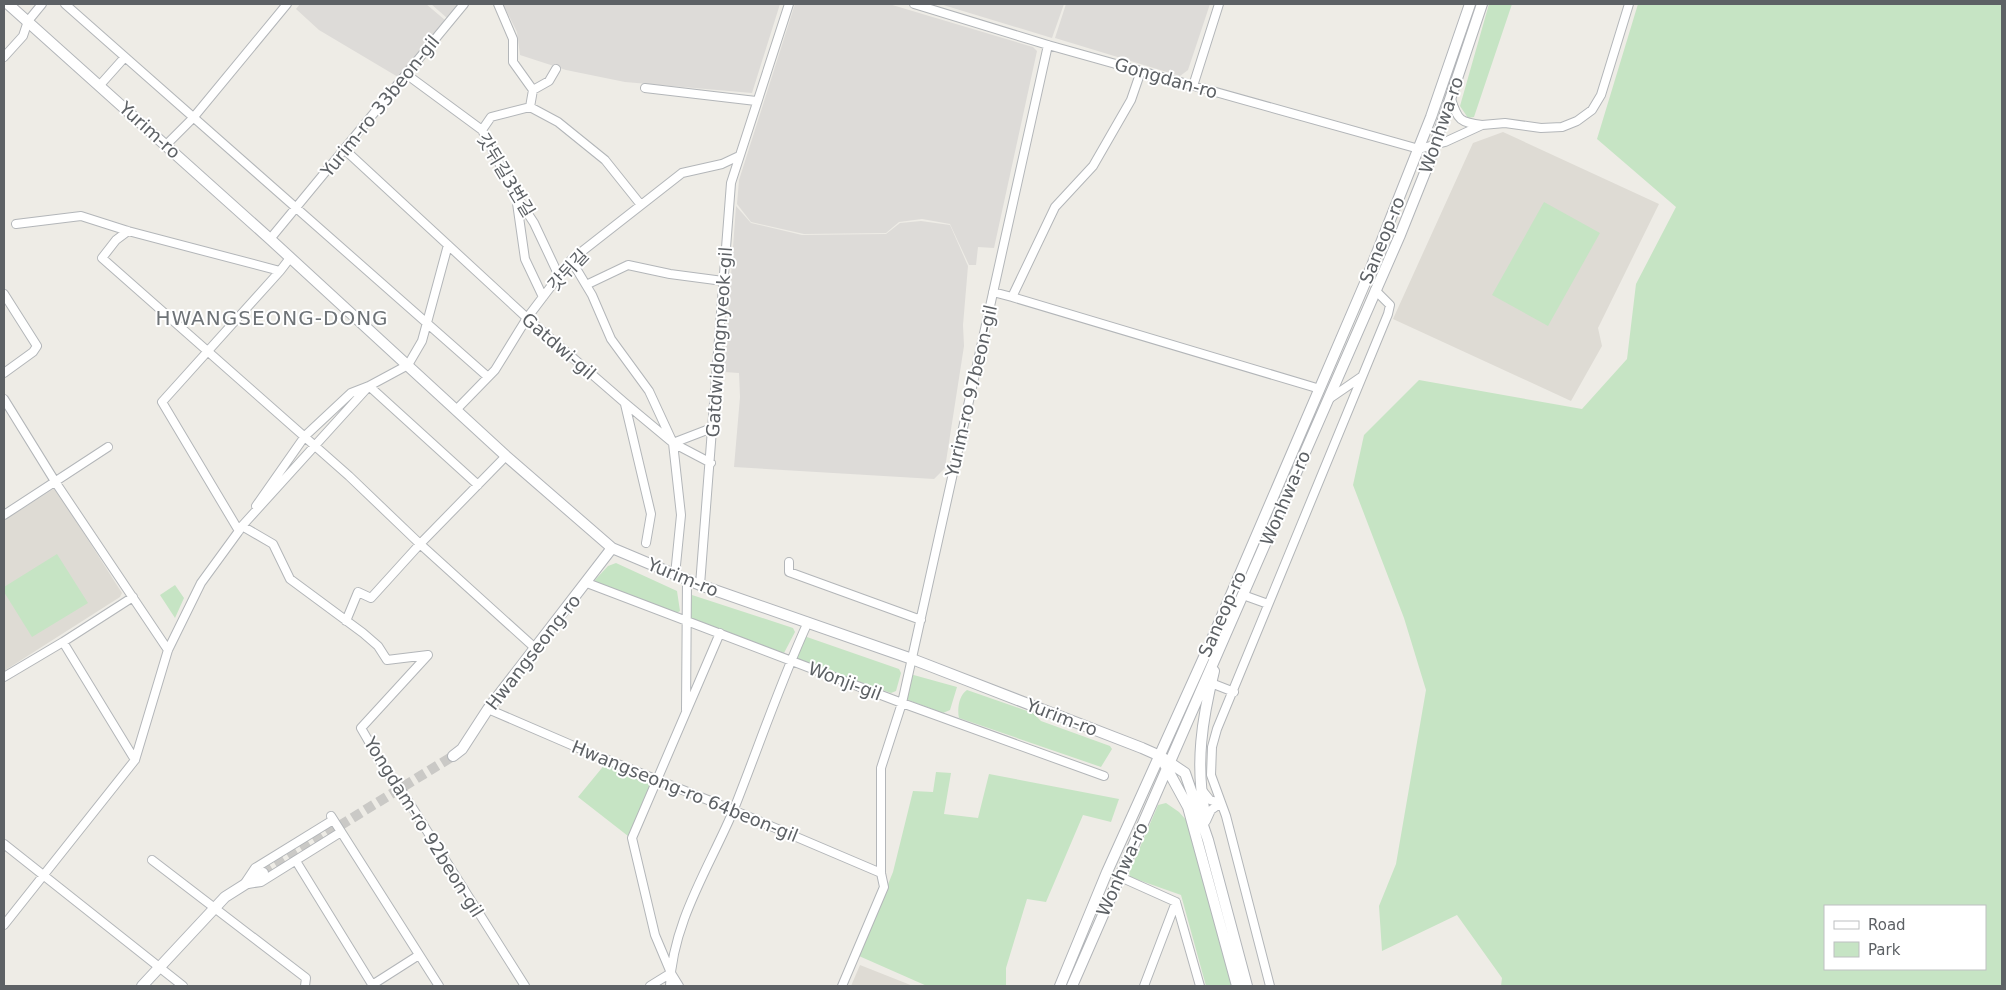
<svg xmlns="http://www.w3.org/2000/svg" width="2006" height="990" font-family="'DejaVu Sans','Noto Sans KR',sans-serif">
<style>
.industrial{fill:#dddbd8}
.education{fill:#dedbd4}
.green{fill:#c6e4c4;fill-rule:evenodd}
.lines{fill:none;stroke-linecap:round;stroke-linejoin:round}
.secondary-tunnel{stroke:#cac9c6;stroke-width:10;stroke-dasharray:10 5;stroke-linecap:butt}
.street-casing{stroke:#b3b6b9;stroke-width:10}
.secondary-casing{stroke:#b2b5b9;stroke-width:12}
.street{stroke:#fff;stroke-width:8}
.secondary{stroke:#fff;stroke-width:10}
.labels{text-anchor:middle;dominant-baseline:central;stroke-width:4;stroke-linejoin:round;paint-order:stroke}
.street-label{font-size:18px;fill:#5d6165;stroke:#fff}
.quarter-label{font-size:20px;letter-spacing:1px;fill:#6e7377;stroke:#fff}
</style>
<rect width="100%" height="100%" fill="#eeece6"/>
<path class="industrial" d="M300 4H426L445 20 398 77 319 30 296 9Z
M431 4H458L447 18Z
M503 4H780L752 93 625 82 566 70 520 55 517 32Z
M795 4H889L1033 47 1037 51 994 248 978 247 976 265H969L950 224 922 219 899 222 886 233 804 234 751 222 737 204 739 180Z
M940 4H1064L1052 38Z
M1066 4H1210L1188 70 1180 76 1055 38Z
M736 206 751 223 802 235 886 234 900 223 921 221 950 225 968 266 963 325 964 346 945 468 934 479 734 467 740 397 739 373 724 372Z"/>
<path class="education" d="M1503 132 1659 204 1598 328 1602 346 1571 401 1393 319 1473 143Z
M55 488 122 593 120 597 4 671V520Z
M860 965 913 986H851Z"/>
<path class="green" d="M1489 4H1512L1474 117 1468 118 1460 106Z
M1638 4H2002V986H1501L1502 978 1457 915 1382 951 1379 906 1396 864 1426 690 1404 618 1353 485 1364 435 1419 380 1582 409 1627 359 1636 284 1676 207 1597 139ZM1825 906H1985V969H1825Z
M1544 202 1600 233 1548 326 1492 295Z
M57 554 88 603 32 637 4 592V587Z
M616 563 677 591 680 611 675 614 596 583 595 580 608 566Z
M175 585 184 598 175 618 160 595Z
M692 595 793 628 795 632 784 653 689 619Z
M804 636 899 669 901 673 896 691 891 693 798 660 795 657Z
M910 674 957 687 950 710 943 713 908 700 905 696Z
M967 690 1033 713 1041 721 1110 746 1112 749 1101 767 959 718C957 709 959 695 967 690Z
M606 763 653 782 628 836 578 797Z
M936 772 951 773 944 814 978 818 989 774 1119 799 1111 822 1083 815 1046 902 1027 899 1006 968V986H927L859 956 893 872 913 791 933 792Z
M1166 803 1179 812 1187 821 1233 986H1206L1181 895 1130 877 1129 873 1158 805Z"/>
<g class="lines">
<path class="secondary-tunnel" d="M263 873 453 756"/>
<g class="street-casing">
<path id="street" d="M65 4 125 57
M498 4 513 39V62L533 90
M914 4 1048 45 1419 149 1445 142 1482 125 1505 123 1541 128 1562 127 1577 121 1592 110 1601 95 1629 4
M4 57 23 36 28 21 42 4
M406 74 482 130 515 194 534 223 559 276
M100 85 125 57 488 377
M1193 86 1219 4
M645 88 756 101
M1451 99C1458 121 1460 122 1482 125
M530 107 533 90 549 81 556 69
M482 130 491 117 530 107 558 122 605 160 641 205
M166 145 193 118 287 4
M344 149 527 318 625 403 673 443 711 463
M516 196 525 259 543 297
M16 224 81 216 128 231 280 271 290 258
M128 231 116 240 102 258 349 476 420 544 535 648
M270 239 464 4
M571 260 592 295 611 339 649 391 673 443 681 515 675 575
M586 285 628 265 670 274 723 281
M993 292 1012 297 1055 207 1093 166 1131 100 1141 71
M4 294 37 346 33 352 4 373
M1012 297 1320 389
M4 399 56 483 168 650
M1329 399 1361 377
M625 404 651 514 646 543
M456 410 495 370 527 318 571 260 682 173 722 164 739 156
M673 443 712 428
M478 485 369 386 242 526 273 544 290 579 363 633 378 646 387 660 428 655 361 728 387 773 398 785 525 986
M256 506 305 436 351 393 369 386 408 365 422 341 448 245
M4 515 108 447
M239 531 162 402 280 271
M789 562V572L921 620
M587 583 902 703 1104 776
M700 585 731 183 789 4
M1243 595 1268 604
M346 621 358 592 371 598 420 544 506 456
M63 642 135 760
M4 677 63 642 133 597
M1211 683 1234 692
M488 709 590 753 733 810 881 873
M686 710 687 580
M1202 790 1210 800 1221 803
M331 816 439 986
M1206 821 1211 810 1221 803
M4 844 183 986
M152 860 306 978 305 986
M296 861 373 986
M1118 876 1176 902 1200 986
M245 883 255 868 333 820
M248 884 261 882 341 832
M4 925 135 760 168 650 201 583 244 524
M372 985 419 955
M650 986 671 973
M670 986C672 923 710 866 734 809 759 746 780 683 808 622
M679 986 671 973 655 935 632 838 720 633
M842 986 884 887 881 873V768L902 703 1048 45
M1144 986 1176 902
M1270 986 1226 816 1211 775 1212 747 1217 729 1388 314 1390 305 1375 290"/>
</g>
<g class="secondary-casing">
<path id="secondary" d="M8 4 270 239 506 456 612 548 700 585 912 659 1142 748 1160 756 1185 773 1208 840 1247 986
M453 756 462 749 488 709 612 548
M1164 763 1188 807 1237 986
M1205 814C1195 765 1202 719 1214 671
M142 986 225 897 263 873
M1060 986 1107 872 1209 646 1365 283 1431 117 1470 4
M1072 986 1400 235 1428 165 1482 4"/>
</g>
<use href="#street" class="street"/>
<use href="#secondary" class="secondary"/>
</g>
<g class="labels">
<g class="street-label">
<text transform="translate(1166 78) rotate(16)">Gongdan-ro</text>
<text transform="translate(380 106) rotate(-51)">Yurim-ro 33beon-gil</text>
<text transform="translate(1441 125) rotate(-71)">Wonhwa-ro</text>
<text transform="translate(150 130) rotate(42)">Yurim-ro</text>
<text transform="translate(506 175) rotate(59)">갓뒤길3번길</text>
<text transform="translate(1382 240) rotate(-68)">Saneop-ro</text>
<text transform="translate(568 270) rotate(-47)">갓뒤길</text>
<text transform="translate(719 342) rotate(-86)">Gatdwidongnyeok-gil</text>
<text transform="translate(559 346) rotate(41)">Gatdwi-gil</text>
<text transform="translate(971 391) rotate(-77)">Yurim-ro 97beon-gil</text>
<text transform="translate(1285 498) rotate(-67)">Wonhwa-ro</text>
<text transform="translate(683 577) rotate(22)">Yurim-ro</text>
<text transform="translate(1222 614) rotate(-66)">Saneop-ro</text>
<text transform="translate(533 652) rotate(-52)">Hwangseong-ro</text>
<text transform="translate(845 681) rotate(21)">Wonji-gil</text>
<text transform="translate(1062 717) rotate(21)">Yurim-ro</text>
<text transform="translate(685 791) rotate(22)">Hwangseong-ro 64beon-gil</text>
<text transform="translate(424 827) rotate(58)">Yongdam-ro 92beon-gil</text>
<text transform="translate(1122 869) rotate(-66)">Wonhwa-ro</text>
</g>
<g class="quarter-label">
<text x="272" y="318">HWANGSEONG-DONG</text>
</g>
</g>
<rect width="2006" height="990" fill="none" stroke="#5d6165" stroke-width="10"/>
<rect x="1824" y="905" width="162" height="65" fill="#ffffff" stroke="#bec0c1"/>
<rect x="1834" y="921" width="25" height="8" fill="#ffffff" stroke="#bec0c1"/>
<text x="1868" y="930" font-size="15" fill="#5d6165">Road</text>
<rect x="1834" y="942" width="25" height="15" fill="#c6e4c4" stroke="#bec0c1"/>
<text x="1868" y="955" font-size="15" fill="#5d6165">Park</text>
</svg>
